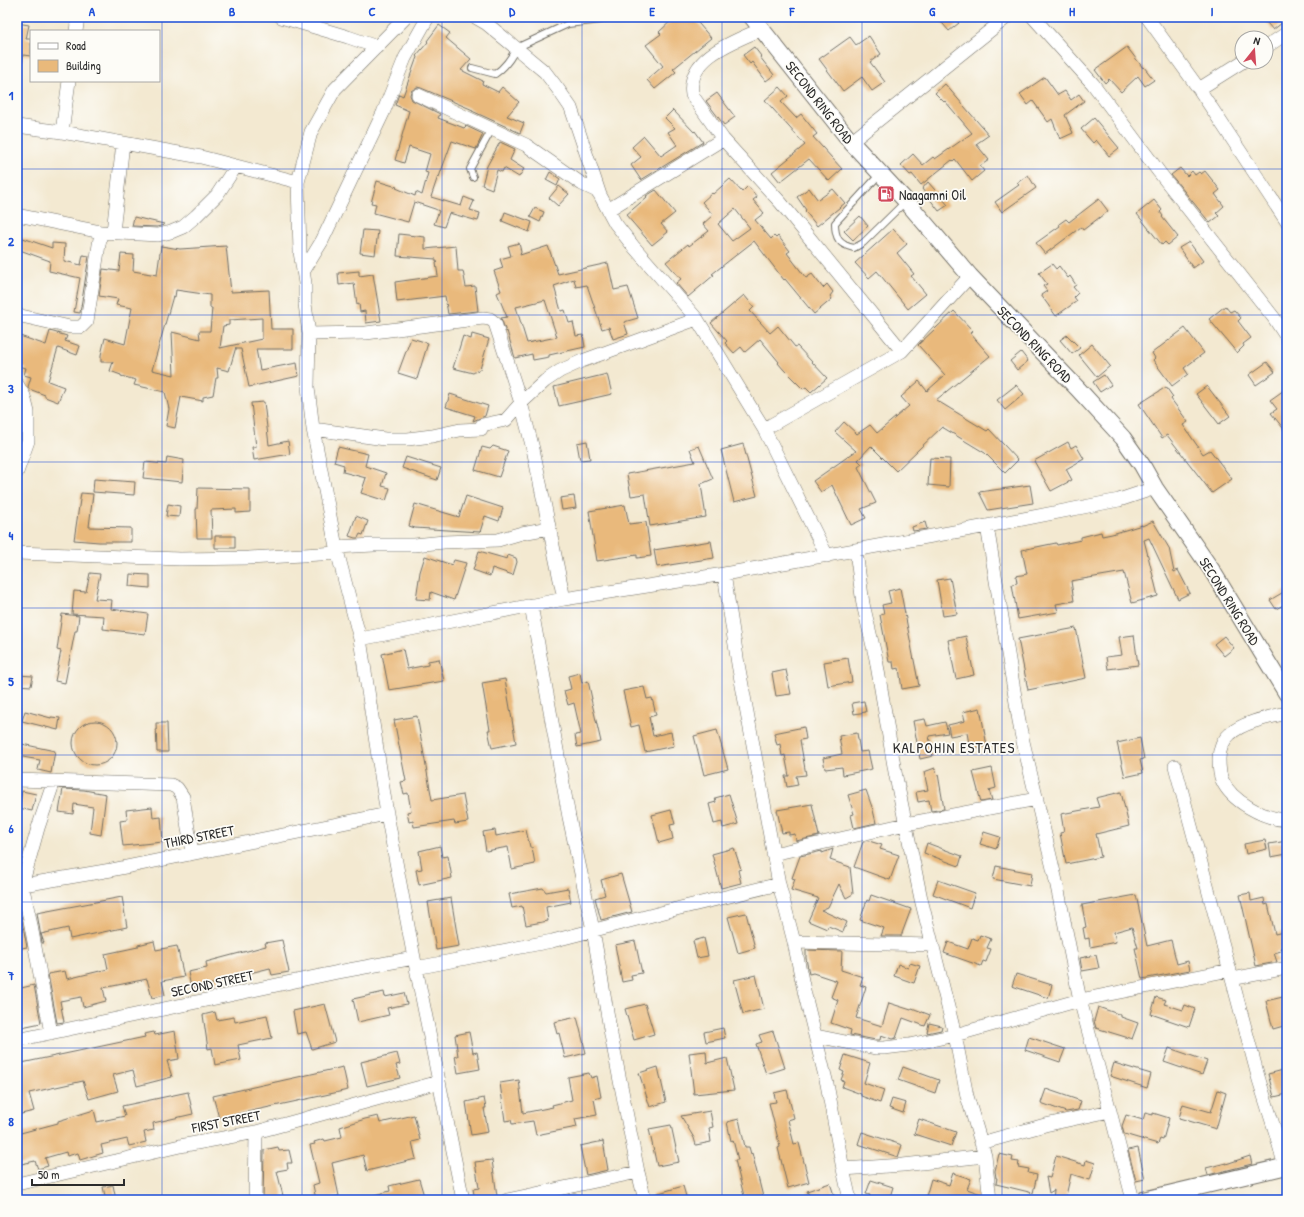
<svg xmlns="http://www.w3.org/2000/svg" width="1304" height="1217" font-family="'Patrick Hand',sans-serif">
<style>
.building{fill:#e9b97b;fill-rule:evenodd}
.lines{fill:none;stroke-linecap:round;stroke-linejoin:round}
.service-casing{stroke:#716e65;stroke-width:8}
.minor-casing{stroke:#716e65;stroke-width:14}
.tertiary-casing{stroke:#716e65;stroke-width:18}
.service{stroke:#fff;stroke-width:6}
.minor{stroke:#fff;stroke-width:13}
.tertiary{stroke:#fff;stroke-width:16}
.grid{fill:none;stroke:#1d4ed8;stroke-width:1;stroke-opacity:0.55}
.labels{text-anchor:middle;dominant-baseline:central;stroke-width:3.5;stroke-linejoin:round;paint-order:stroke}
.street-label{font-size:14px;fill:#2b2b2b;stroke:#fdfcf7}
.poi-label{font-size:14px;fill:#2b2b2b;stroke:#fdfcf7;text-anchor:start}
.neighbourhood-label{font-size:15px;letter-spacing:1px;fill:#2b2b2b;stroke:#fdfcf7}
.neatline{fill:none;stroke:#1d4ed8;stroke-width:1.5}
.grid-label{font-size:13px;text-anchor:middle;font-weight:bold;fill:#1d4ed8}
</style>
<rect width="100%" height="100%" fill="#fdfcf7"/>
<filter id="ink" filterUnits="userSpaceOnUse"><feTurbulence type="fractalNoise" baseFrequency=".025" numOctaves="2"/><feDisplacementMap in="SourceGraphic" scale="8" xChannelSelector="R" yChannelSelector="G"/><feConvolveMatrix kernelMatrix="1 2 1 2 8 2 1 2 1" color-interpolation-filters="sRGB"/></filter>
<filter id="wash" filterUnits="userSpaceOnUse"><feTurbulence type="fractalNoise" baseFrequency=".012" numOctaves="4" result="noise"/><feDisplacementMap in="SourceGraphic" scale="16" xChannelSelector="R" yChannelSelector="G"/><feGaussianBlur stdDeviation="0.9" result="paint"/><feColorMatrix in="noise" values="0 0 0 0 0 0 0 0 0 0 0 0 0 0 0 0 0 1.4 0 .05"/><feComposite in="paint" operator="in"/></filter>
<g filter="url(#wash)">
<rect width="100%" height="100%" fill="#f3e9d1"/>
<g id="blocks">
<path class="building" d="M675 17H693L711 38 673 69 676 72 655 89 647 80 663 66 646 45 661 34 659 32Z
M937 17H953L959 23 949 31Z
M1262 17H1287V19L1273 30Z
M17 23 29 25 26 39H31V56L23 55 22 62H17Z
M439 25 450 33 446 38 471 59 461 70 483 81 482 84 498 92 502 87 519 102 507 116 524 123 520 133 472 111 473 110 421 88 417 87 411 91 410 95 412 100 440 114 438 118 464 128 466 126 483 134 476 149 452 141 439 177 438 176 431 197 461 206 464 197 474 201 470 210 480 213 478 221 449 213 444 227 434 224 439 211 435 209 414 202 408 222 374 213 376 204 371 203 377 181 397 187 396 188 415 196 416 192 422 195 428 173 425 172 430 154 409 147 404 163 395 160 409 111 395 105 399 94 403 96 417 57 416 56 428 42 427 41Z
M869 36 881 54 870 62 885 82 872 91 862 77 843 91 819 59 850 37 856 45Z
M754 47 761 56 760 57 774 75 766 81 752 62 750 64 743 55Z
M1127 47 1143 68 1144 67 1154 80 1145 86 1138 76 1121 92 1109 79 1105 83 1095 70Z
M1045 77 1058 95 1065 91 1071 100 1079 94 1084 101 1065 115 1073 133 1060 139 1052 119 1048 122 1033 101 1028 105 1020 94Z
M945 84 989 135 976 144 989 160 980 166 984 171 972 181 955 159 953 161 952 160 921 185 912 174 910 175 901 165 913 154 923 165 933 157 935 159 972 133 945 101 944 102 935 93Z
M780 87 788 96 781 102 796 118 801 114 817 134 813 137 842 169 829 181 809 159 780 182 772 172 805 145 765 100Z
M717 93 735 117 724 125 706 101Z
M673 110 694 132 695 131 703 142 641 180 631 165 641 157 632 147 644 136 661 156 677 145 668 132 675 128 665 118Z
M1094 118 1119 148 1109 156 1096 140 1093 143 1081 129Z
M500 142 515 149 510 160 524 169 519 177 504 168 502 172 497 170 492 189 482 185 487 166Z
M1180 168 1187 176 1192 171 1195 175 1199 172 1201 174 1205 171 1220 190 1215 194 1224 206 1216 213 1219 216 1210 223 1171 175Z
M550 172 560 179 557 186 546 180Z
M1028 175 1036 188 1002 212 995 202 1019 185 1017 183Z
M730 179 742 192 748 186 757 197 753 200 764 213 755 220 771 239 774 236 776 238 778 236 790 251 787 253 806 278 812 274 823 288 827 284 833 292 830 296 832 299 814 314 785 279 784 280 754 241 712 274 714 275 688 297 676 283 681 279 666 262 688 244 689 246 709 231 703 224 713 215 702 202 712 193 713 194ZM735 209 750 228 732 241 718 224Z
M928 182 948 205 939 211 922 189Z
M559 186 569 194 558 206 549 198Z
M809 188 818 200 833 189 845 203 817 226 805 211 806 210 797 197Z
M656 190 675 213 661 224 668 232 652 245 626 215 647 197 646 196Z
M1099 199 1108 211 1083 230 1081 227 1045 254 1036 243 1060 226 1059 224 1066 219 1069 222Z
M1154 200 1162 210 1160 212 1163 216 1162 217 1178 237 1168 245 1165 242 1162 245 1137 214Z
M535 208 544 212 540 222 530 217Z
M505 212 532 222 529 232 502 221Z
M860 216 868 226 853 240 844 231Z
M134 217 164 224V225L157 227 132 226Z
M893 229 907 244 897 253 914 274 911 276 926 294 908 309 877 271 869 278 855 263Z
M363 230 378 231 375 255 360 253Z
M399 234 425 237V249L456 246 458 271H463L466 287 475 286 478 311 448 314 445 296 397 302 395 282 438 276 436 263 438 262H436V259L397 256Z
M17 236 52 248V243L65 244 64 261 81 265 83 255 89 256 80 313 74 312 80 278 49 271 50 261 17 249Z
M1189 242 1203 261 1193 268 1179 248Z
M519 243 521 252 520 255 548 246 558 274 608 263 614 290 628 287 638 318 624 322 628 334 613 339 609 327 602 329 587 285 576 287 574 279 554 286 561 311 565 310 569 323 573 322 576 336 583 335 585 347 549 355V357L533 360 532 354 515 358 507 331 506 332 501 318 507 317 497 293 501 291 494 271 503 268 500 259 511 256 508 246ZM545 300 557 337 527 343 516 307Z
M161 246 180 249 226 246 231 292 269 290 271 329H293V349H256L260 370 297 363 299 376 249 387 241 349H236V347L229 371 217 368 218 378H216L213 395 203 397V401L181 397 175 428 166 426 169 409 165 392 134 385 136 380 121 376V375L110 371 113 362H101V355L105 338 125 344 132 308 116 305 118 299 99 296 103 269 119 271 121 254 134 255 133 271 157 275ZM176 290 210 295V308H212L210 331H199L200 339 172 332 174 375 152 370 173 296 175 297ZM262 318V339L220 348 223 326 229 325V320Z
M1052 264 1056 269 1059 266 1068 278 1070 276 1076 285 1073 287 1078 293 1074 297 1077 301 1056 316 1041 295 1047 291 1043 286 1047 284 1039 273Z
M359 271V276L373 274 381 321 366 323 365 311 360 312 359 304 357 305 354 283 339 285 338 273Z
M744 295 754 307 750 311 770 333 778 326 795 347 797 346 827 378 811 392 806 387 803 389 784 370 778 363 779 362 760 339 745 352 741 347 734 353 725 343 727 341 711 323Z
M1225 306 1230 312 1234 310 1241 318 1238 321 1251 338 1243 344 1244 346 1237 353 1209 319Z
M954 311 973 331 970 333 990 356 936 400 987 431 989 429 1018 460 1005 473 985 453 942 427 896 471 871 446 858 460 862 464 858 467 876 503 861 509 866 518 851 525 832 485 821 492 813 481 856 451 835 432 844 422 857 434 870 425 877 433 909 406 901 397 919 381 927 391 945 375 918 345Z
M1185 328 1204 353 1184 368 1188 374 1172 386 1153 360 1155 358 1152 353Z
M50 331 67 336 65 341 80 346 77 355 58 348 48 381 64 387 58 402 45 397V395L29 389 28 387 31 377 24 375 26 368 17 366V335L46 345Z
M472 334 489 339 480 369 473 373 453 368 463 336 471 339Z
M1067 335 1080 348 1072 354 1060 340Z
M411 338 428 343 417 379 398 373Z
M1092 344 1110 366 1097 377 1079 355Z
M1021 352 1028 361 1017 370 1010 361Z
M1267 362 1275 372 1256 385 1249 375Z
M607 374 612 394 559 406 554 387Z
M1104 375 1111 385 1100 392 1093 382Z
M1016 385 1024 394 1005 410 997 400Z
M1207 386 1230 416 1219 424 1196 394Z
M1166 387 1173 397 1171 399 1188 422 1183 425 1203 454 1210 450 1232 479 1212 493 1167 435 1162 438 1139 404Z
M1287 388V433L1271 413 1277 409 1270 400Z
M450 394 488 406 485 416 473 421 475 416 446 407Z
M264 402 269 445 288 441 290 454 254 460 252 447H256L251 403Z
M587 441 590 459 580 460 577 443Z
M1068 442 1071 448 1076 445 1084 459 1066 469 1072 480 1051 491 1034 461Z
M743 444 757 496 734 502 721 450Z
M493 446 508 451 499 477 475 470 482 447 490 449Z
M699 446 713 479 701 484 706 517 650 526 645 494 631 496 627 474 695 462 690 449Z
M338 447 368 454 365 466 386 473 382 486 390 488 386 501 361 493 366 478 343 472 344 465 334 462Z
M167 457 184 460 182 482 143 478 145 462 166 464Z
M406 457 441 468 437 480 402 468Z
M930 458 950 459 949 487 928 485Z
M94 479 135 482 134 495 93 492Z
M1030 485 1033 503 988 510 979 492Z
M198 488 250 489V512L236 513V509L211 510 212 538H197L196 509H197Z
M81 493 93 494 89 527 131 528V542H99L74 540Z
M466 496 503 508 499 521 485 516 480 532 415 528 409 526 415 504 459 517Z
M574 496 576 508 562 510 560 498Z
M168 504 180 506 179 517 166 516Z
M625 505 629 524 646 522 651 556 637 558V555L597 561 589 511Z
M356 516 368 521 363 535 360 534 358 538H355L349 536Z
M1153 521 1169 548 1174 572 1178 570 1190 593 1178 599 1149 538 1144 540 1158 596 1132 603 1124 572 1071 581 1074 601 1056 604 1058 612 1018 619 1012 584 1017 583 1016 576 1027 574 1022 550 1056 543 1057 545 1081 540V537L1101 532 1102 536 1112 534 1142 525V526Z
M925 522 927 529 913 531 912 527Z
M215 536H235V548H215Z
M711 541 714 558 657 567 654 550Z
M479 551 507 559 508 555 516 558 517 562 513 575 492 568 490 576 473 570Z
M425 556 452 565 454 560 466 563 454 600 431 592 430 600 416 599 420 572Z
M90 573 100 574 95 599 112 600 111 609 148 614 145 634 103 629 104 616 72 614 74 591 86 592Z
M130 574 150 575V588L129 586Z
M950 578 957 614 943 616 937 580Z
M900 588 919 686 902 689 899 668 894 669 893 662H889L880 615 884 614 882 605 891 603 888 591Z
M1287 590V603L1276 609 1270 600Z
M62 614 79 616 77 631H75L65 683 55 681 61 651 57 650Z
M1076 628 1086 678 1028 690 1018 639Z
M1134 635 1138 665 1108 669 1106 657 1122 655 1119 637Z
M966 636 974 675 956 679 948 640Z
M1224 636 1234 648 1224 656 1214 644Z
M403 649 407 669 428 665V661L439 659 444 681 389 690 382 654Z
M848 658 852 682 828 686 824 662Z
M786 670 791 694 776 696 772 673Z
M580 673 582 683 588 681 592 699H591L601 742 577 747 575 735 581 734 574 703 568 705 564 691 571 689 568 676Z
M17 675 33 676 31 686 17 685Z
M505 679 516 743 492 748 488 730H490L482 683Z
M644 687 647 699 652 698 656 715 649 717 653 736 671 732 674 746 645 752 639 725 631 727 623 691Z
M864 701 866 712 854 714 852 703Z
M980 708 987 746 970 749 967 733 950 736 948 725 965 721 963 712Z
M25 711 51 718V717L60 718 58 730 22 721Z
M417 716 432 800 463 795 468 822 455 824 454 821 414 827 413 821 409 822 407 812 411 811 408 793 404 794 401 782 406 781 394 720Z
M925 719 927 726 945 722 948 733 929 736 933 756 920 759 913 721Z
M73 743a22 22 0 1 1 44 0a22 22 0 1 1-44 0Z
M156 723H167L168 752H157Z
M804 727 806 739 800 740 806 775 796 776 798 785 787 787 785 776H789L785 755 782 756 780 744 777 745 774 733Z
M717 730 728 769 704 775 694 736Z
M857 733 860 752 868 751 872 769 843 775 842 767 825 769 823 758 842 754 839 736Z
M1140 738 1144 759 1140 760 1143 773 1125 777 1117 743Z
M17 743 55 751 51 773 38 770 40 760 17 756Z
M935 768 937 774H938L944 809 931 811 929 800 918 802 916 792 928 790 924 772Z
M992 768 996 788 989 790 992 800 981 802 973 772Z
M63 789 84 790 106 794 101 835 90 833 93 807 74 804 73 814 59 812Z
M866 790 873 810 876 823 854 828 851 815 854 814 848 795Z
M22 791 36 794 32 811 19 808Z
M1121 792 1129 826 1096 834 1101 857 1066 864 1060 833 1064 832 1061 814 1099 807 1096 798Z
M729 794 738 824 723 828 722 822 714 824 709 804 716 802 715 798Z
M812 804 819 836 796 841 795 834 789 835V832L782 833 777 810Z
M152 807 153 818 161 817 163 842 123 846 120 821 127 820 126 810Z
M671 810 675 824 670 825 673 839 659 843 652 815Z
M495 830 496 836 526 830 530 847H532L535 864 512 869 508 847 486 851 483 832Z
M984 832 1000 837 996 849 980 844Z
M1265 840 1267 849 1246 854 1244 844Z
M869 841 882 845 880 849 899 855 890 880 854 867 863 842Z
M1287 841V854L1271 857 1269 844Z
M927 843 962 856 959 866 924 853Z
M440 846 442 857 448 856 452 878 419 885 416 870 422 869 419 851Z
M734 848 741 869 738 870 741 883 721 888 712 854Z
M833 849 830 860 850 867 853 894 846 898 839 884 828 907 821 910 847 922 843 932 828 926 827 929 808 921 818 898 791 890 795 879 792 878 800 856 822 851V853Z
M996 866 1032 873 1030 886 993 879Z
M621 874 632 912 601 920 595 898 605 895 601 880Z
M938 880 975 893 970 908 933 894Z
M543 888 546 892 568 888 571 902 546 907 548 921 526 925 522 906 512 908 509 894Z
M1250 893 1251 901 1264 898 1265 905 1268 904 1275 934 1287 931V947L1280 948 1281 951 1274 953 1277 962 1256 966 1240 895Z
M871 895 911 909 901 936H881L884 928 860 920 867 900 869 901Z
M1136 895 1147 946 1171 940 1177 964 1188 961 1190 970 1142 979 1135 948H1138L1132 927 1114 932 1116 942 1090 947 1089 938 1085 939 1083 928 1086 927 1082 905Z
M122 897 127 927 70 939 68 928 41 934 44 943H42L37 913Z
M451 898 459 946 436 950 428 902Z
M746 913 755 948 738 953 728 917Z
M21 916 27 947 17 949V917Z
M980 935 991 939 987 948 991 949 986 962 983 961 981 966 944 953 948 942 968 949 972 938 978 940Z
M704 938 708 956 697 958 693 941Z
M282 940 289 972 272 975 270 968 218 981V983L191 988 188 972 207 968 206 962 266 946 265 943Z
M154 941 156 950 177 946 184 977 162 981 165 995 152 998 147 979 103 988 106 1001 83 1007 81 997 60 1001 64 1022 57 1023 48 974 65 971 67 979 108 969 105 954 138 947V945Z
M635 941 642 973 631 975 632 980 622 982 615 945Z
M806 950 842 951 841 970 863 977 860 985 866 987 856 1018 882 1026 889 1003 911 1010 912 1008 930 1015 925 1026 903 1018 896 1038 892 1039 881 1035 880 1040H876L850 1035 851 1030 831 1023 838 1000 831 997 837 981 813 973 809 974 806 958Z
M1096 955 1099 968 1082 971 1080 958Z
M910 963 920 966 914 983 894 976 898 964 908 968Z
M1016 974 1052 985 1048 998 1012 986Z
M756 975 764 1009 743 1014 734 980Z
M34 985 41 1023 17 1028V989Z
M384 992 385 997 404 993 407 1004 387 1008 389 1015 358 1022 353 999Z
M1287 996V1025L1273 1029 1266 1001Z
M1156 997 1166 1000 1164 1004 1183 1010 1185 1005 1195 1009 1189 1027 1151 1014Z
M325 1004 335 1042 312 1049 306 1032 297 1034 293 1011Z
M645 1004 654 1034 634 1040 625 1009Z
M1098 1007 1121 1015V1017L1138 1023 1132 1039 1096 1028 1094 1021Z
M215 1012 217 1020 234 1017 235 1022 267 1015 272 1038 238 1045 241 1060 215 1065 212 1048 208 1049 203 1015Z
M577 1017 586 1053 565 1058 559 1033 557 1034 554 1022Z
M929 1023 942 1026 941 1030 927 1033Z
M723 1028 725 1038 706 1042 704 1032Z
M175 1031 179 1059 167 1061 172 1077 137 1086 133 1070 113 1075 118 1091 89 1099 83 1081 29 1093 34 1111 17 1115V1064L145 1037 144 1034 154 1032 155 1035Z
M773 1031 785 1068 766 1074 756 1044 762 1042 759 1035Z
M469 1032 473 1053 477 1052 480 1069 458 1073 455 1056H458L455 1035Z
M1029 1037 1065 1049 1060 1062 1025 1050Z
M1169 1048 1207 1061 1202 1075 1164 1062Z
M706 1051 707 1063 727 1058 734 1090 694 1094 689 1053Z
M397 1053 400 1064 396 1065 400 1078 367 1086 361 1062Z
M845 1055 870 1063 864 1083 884 1090 880 1103 861 1096V1094L842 1087 844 1081 841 1080 844 1072 840 1070Z
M1114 1063 1151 1074 1147 1088 1110 1076Z
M343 1067 348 1090 219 1118 213 1096Z
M658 1067 666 1102 650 1107 639 1073Z
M903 1067 939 1080 935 1093 898 1080Z
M1287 1069V1094L1274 1097 1268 1074Z
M589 1073 591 1078 597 1076 601 1097 594 1099 597 1115 575 1119 577 1127 536 1135 533 1121 512 1124 511 1120 505 1121 500 1083 519 1080 523 1113 553 1107 552 1105 572 1100 568 1077Z
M1046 1089 1081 1101 1078 1110 1066 1112 1041 1103Z
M787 1090 794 1118 788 1120 794 1144 799 1143 809 1182 788 1188 778 1148 780 1147 769 1103 776 1102 774 1093Z
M1218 1090 1226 1093 1216 1129 1179 1118 1183 1104 1211 1112Z
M188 1092 193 1114 153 1123 154 1130 144 1132 146 1142 129 1146 127 1139 101 1145 103 1153 80 1160 78 1153 67 1156 66 1152 45 1158 48 1166 38 1169 35 1161 17 1165V1134L58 1123V1121L94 1110 97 1122 125 1116 122 1106Z
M484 1098 486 1108H484L488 1132 471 1135 466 1102Z
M892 1099 906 1103 903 1113 889 1108Z
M710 1111 713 1127 709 1128 711 1142 696 1145 694 1138 681 1116Z
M1145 1113 1153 1115V1113L1169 1118 1163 1140 1160 1139 1158 1144 1124 1134 1122 1126 1126 1115 1143 1120Z
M414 1115 420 1140 412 1142 416 1159 367 1171 363 1155 332 1163 339 1196 316 1200 313 1185 319 1183 310 1145 315 1144 314 1142 324 1139 325 1141 342 1137 340 1127 365 1119 378 1116 380 1123Z
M739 1119 745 1147H749L751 1154 752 1153 763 1197 751 1200H745L735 1160H738L733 1140 731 1141 727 1122Z
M919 1119 956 1132 951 1146 914 1134Z
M671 1125 679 1162 657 1166 649 1129Z
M862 1132 902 1145 898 1157 858 1144Z
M603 1141 608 1170 586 1175 580 1146Z
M278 1147 279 1151 289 1150 292 1163H287L288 1169 277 1171 284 1200H263L264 1150Z
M1138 1148 1145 1179 1136 1181 1128 1150Z
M999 1154 1013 1157 1012 1161 1019 1162 1018 1167 1029 1169 1028 1173 1037 1175 1033 1193 996 1184 997 1178H996L995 1171Z
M1056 1156 1085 1165 1086 1160 1095 1163 1090 1180 1071 1174 1065 1200H1053L1054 1190 1049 1193 1046 1177 1050 1178Z
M1250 1156 1252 1164 1208 1175 1206 1168 1226 1163V1164Z
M492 1160 497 1196 475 1200 473 1189 479 1188 475 1162Z
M953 1173 971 1179 967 1189 981 1194 982 1200H925L931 1179 949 1185Z
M419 1179 424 1196 411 1200H368L367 1197 390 1191 389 1186Z
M871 1180 893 1187 889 1200H869L870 1195 866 1194Z
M830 1183 834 1195 818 1200H811L807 1191Z
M113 1185 116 1200H106L103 1187Z
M683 1186 687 1200H653L652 1195Z"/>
</g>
</g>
<g filter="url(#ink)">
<use href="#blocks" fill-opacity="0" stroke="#716e65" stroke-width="1"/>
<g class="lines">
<g class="service-casing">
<path id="service" d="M472 68 495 74C505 67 511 59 516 48L568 24 601 20 608 17
M879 175 835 223C835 238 839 245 854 248L863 243 905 202
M473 177 470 169 492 129"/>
</g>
<g class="minor-casing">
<path id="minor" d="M281 17 348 37 377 47
M406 17 335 89 311 132 298 182 300 252 305 283V304L309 334 308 387 313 429 336 547 360 639 387 814 414 958 463 1200
M475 17 487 24 545 72 558 89 571 108 600 195 615 223 633 246 697 319 764 429 827 556
M1033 17 1093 84 1159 172 1274 318 1287 338
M1147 17 1199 89 1287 222
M762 29C735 41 686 57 692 95L723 139 781 203 902 351
M76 31 78 17
M1266 47 1287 33
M1199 89 1242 62
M418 95 526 145 582 184 599 192
M17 126 62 132 201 157 298 182
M62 132 69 81
M851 142 1007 17
M608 210 723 139
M17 215 101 232 158 235 171 232 183 227 196 216 217 195 236 166
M113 232 123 143
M303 272 322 241 383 113 405 58 428 17
M17 315 70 327H81L87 321 101 232
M309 334 366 333 483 318 490 319 495 323 521 403 533 449 564 599
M17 384 24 396 28 412V441L17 472
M313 429 385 439H408L432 436 460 430 481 429 482 425 506 420 521 403 545 381 560 371 582 361 697 319
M764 429 902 351 970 276
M987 526 1021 733 1056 881 1080 1000 1110 1111 1133 1200
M336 547 374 545H414L444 542 498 540 522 533 549 528
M856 551 863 604 876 659 895 772 921 899 955 1035 967 1096 985 1156 990 1200
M17 553 180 559 249 558 338 553
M724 574 738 664 779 884 794 942 805 995 827 1084 843 1169 850 1200
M531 605 569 817 593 930 611 1035 638 1172 645 1200
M360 639 564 599 724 574 987 526 1119 500 1155 488
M1287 713C1270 717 1243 722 1230 734 1223 740 1219 750 1219 759 1219 766 1219 773 1222 780 1231 801 1264 819 1287 820
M1175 766 1259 1080 1276 1134 1285 1167
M17 780 171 785 177 788 183 797 192 853
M773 854 906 824 1037 799
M17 886 111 870 387 814
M794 942 933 945
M416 968 552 941 676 909 779 884
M1232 979 1287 968
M51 1033 29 915 22 885 38 828 54 781
M816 1036 875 1048H884L909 1045 955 1035 1080 1000 1230 970
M17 1040 338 972 414 958
M981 1143 1045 1125 1110 1111
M843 1169 903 1165 985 1156
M17 1184 180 1146 256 1132 439 1082
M255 1200 256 1132
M507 1200 638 1172"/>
</g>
<g class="tertiary-casing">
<path id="tertiary" d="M752 17 851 142 906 201 970 276 1078 389 1123 438 1142 465 1155 488 1211 569 1287 694
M1143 1200 1287 1166"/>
</g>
<use href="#service" class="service"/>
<use href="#minor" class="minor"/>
<use href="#tertiary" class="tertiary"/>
</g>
</g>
<path class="grid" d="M162 17V1200M302 17V1200M442 17V1200M582 17V1200M722 17V1200M862 17V1200M1002 17V1200M1142 17V1200M17 169H1287M17 315H1287M17 462H1287M17 608H1287M17 755H1287M17 902H1287M17 1048H1287"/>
<defs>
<g id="fuel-square" transform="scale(0.9)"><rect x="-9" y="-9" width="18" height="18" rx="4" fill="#d1495b" stroke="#fdfcf7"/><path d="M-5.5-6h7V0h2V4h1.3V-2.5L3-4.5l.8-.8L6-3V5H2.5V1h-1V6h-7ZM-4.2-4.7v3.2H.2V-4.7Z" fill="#fff"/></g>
</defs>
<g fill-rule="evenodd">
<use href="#fuel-square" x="886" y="194"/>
</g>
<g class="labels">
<g class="street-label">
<text transform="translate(820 102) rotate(52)">SECOND RING ROAD</text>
<text transform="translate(1035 344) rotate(46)">SECOND RING ROAD</text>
<text transform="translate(1230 601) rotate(58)">SECOND RING ROAD</text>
<text transform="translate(199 836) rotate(-11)">THIRD STREET</text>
<text transform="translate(212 983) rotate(-12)">SECOND STREET</text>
<text transform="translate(226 1121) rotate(-11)">FIRST STREET</text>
</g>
<g class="poi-label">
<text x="899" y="194">Naagamni Oil</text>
</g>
<g class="neighbourhood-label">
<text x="954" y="747">KALPOHIN ESTATES</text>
</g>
</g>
<rect width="1304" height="1217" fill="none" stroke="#fdfcf7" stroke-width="44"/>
<rect x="30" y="30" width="130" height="52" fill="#fdfcf7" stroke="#a9a8a5"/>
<rect x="38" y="43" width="20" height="6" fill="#ffffff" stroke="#a9a8a5"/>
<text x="66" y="50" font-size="12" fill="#2b2b2b">Road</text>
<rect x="38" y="60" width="20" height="12" fill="#e9b97b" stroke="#a9a8a5"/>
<text x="66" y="70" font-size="12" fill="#2b2b2b">Building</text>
<g transform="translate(1254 50) rotate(17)"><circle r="19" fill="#fdfcf7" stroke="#a9a8a5"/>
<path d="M0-3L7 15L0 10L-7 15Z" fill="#d1495b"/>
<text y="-6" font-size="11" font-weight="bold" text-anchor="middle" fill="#2b2b2b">N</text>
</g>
<path d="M32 1179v6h92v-6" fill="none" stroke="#2b2b2b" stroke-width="2"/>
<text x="38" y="1179" font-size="12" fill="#2b2b2b" stroke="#fdfcf7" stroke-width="3" paint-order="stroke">50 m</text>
<rect x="22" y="22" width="1260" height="1173" class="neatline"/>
<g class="grid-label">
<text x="92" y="16">A</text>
<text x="232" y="16">B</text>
<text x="372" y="16">C</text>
<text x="512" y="16">D</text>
<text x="652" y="16">E</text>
<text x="792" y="16">F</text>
<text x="932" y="16">G</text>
<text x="1072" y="16">H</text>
<text x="1212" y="16">I</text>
<text x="11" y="100">1</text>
<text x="11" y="246">2</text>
<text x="11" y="393">3</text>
<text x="11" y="540">4</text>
<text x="11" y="686">5</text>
<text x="11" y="833">6</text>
<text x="11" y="980">7</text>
<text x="11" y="1126">8</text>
</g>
</svg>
